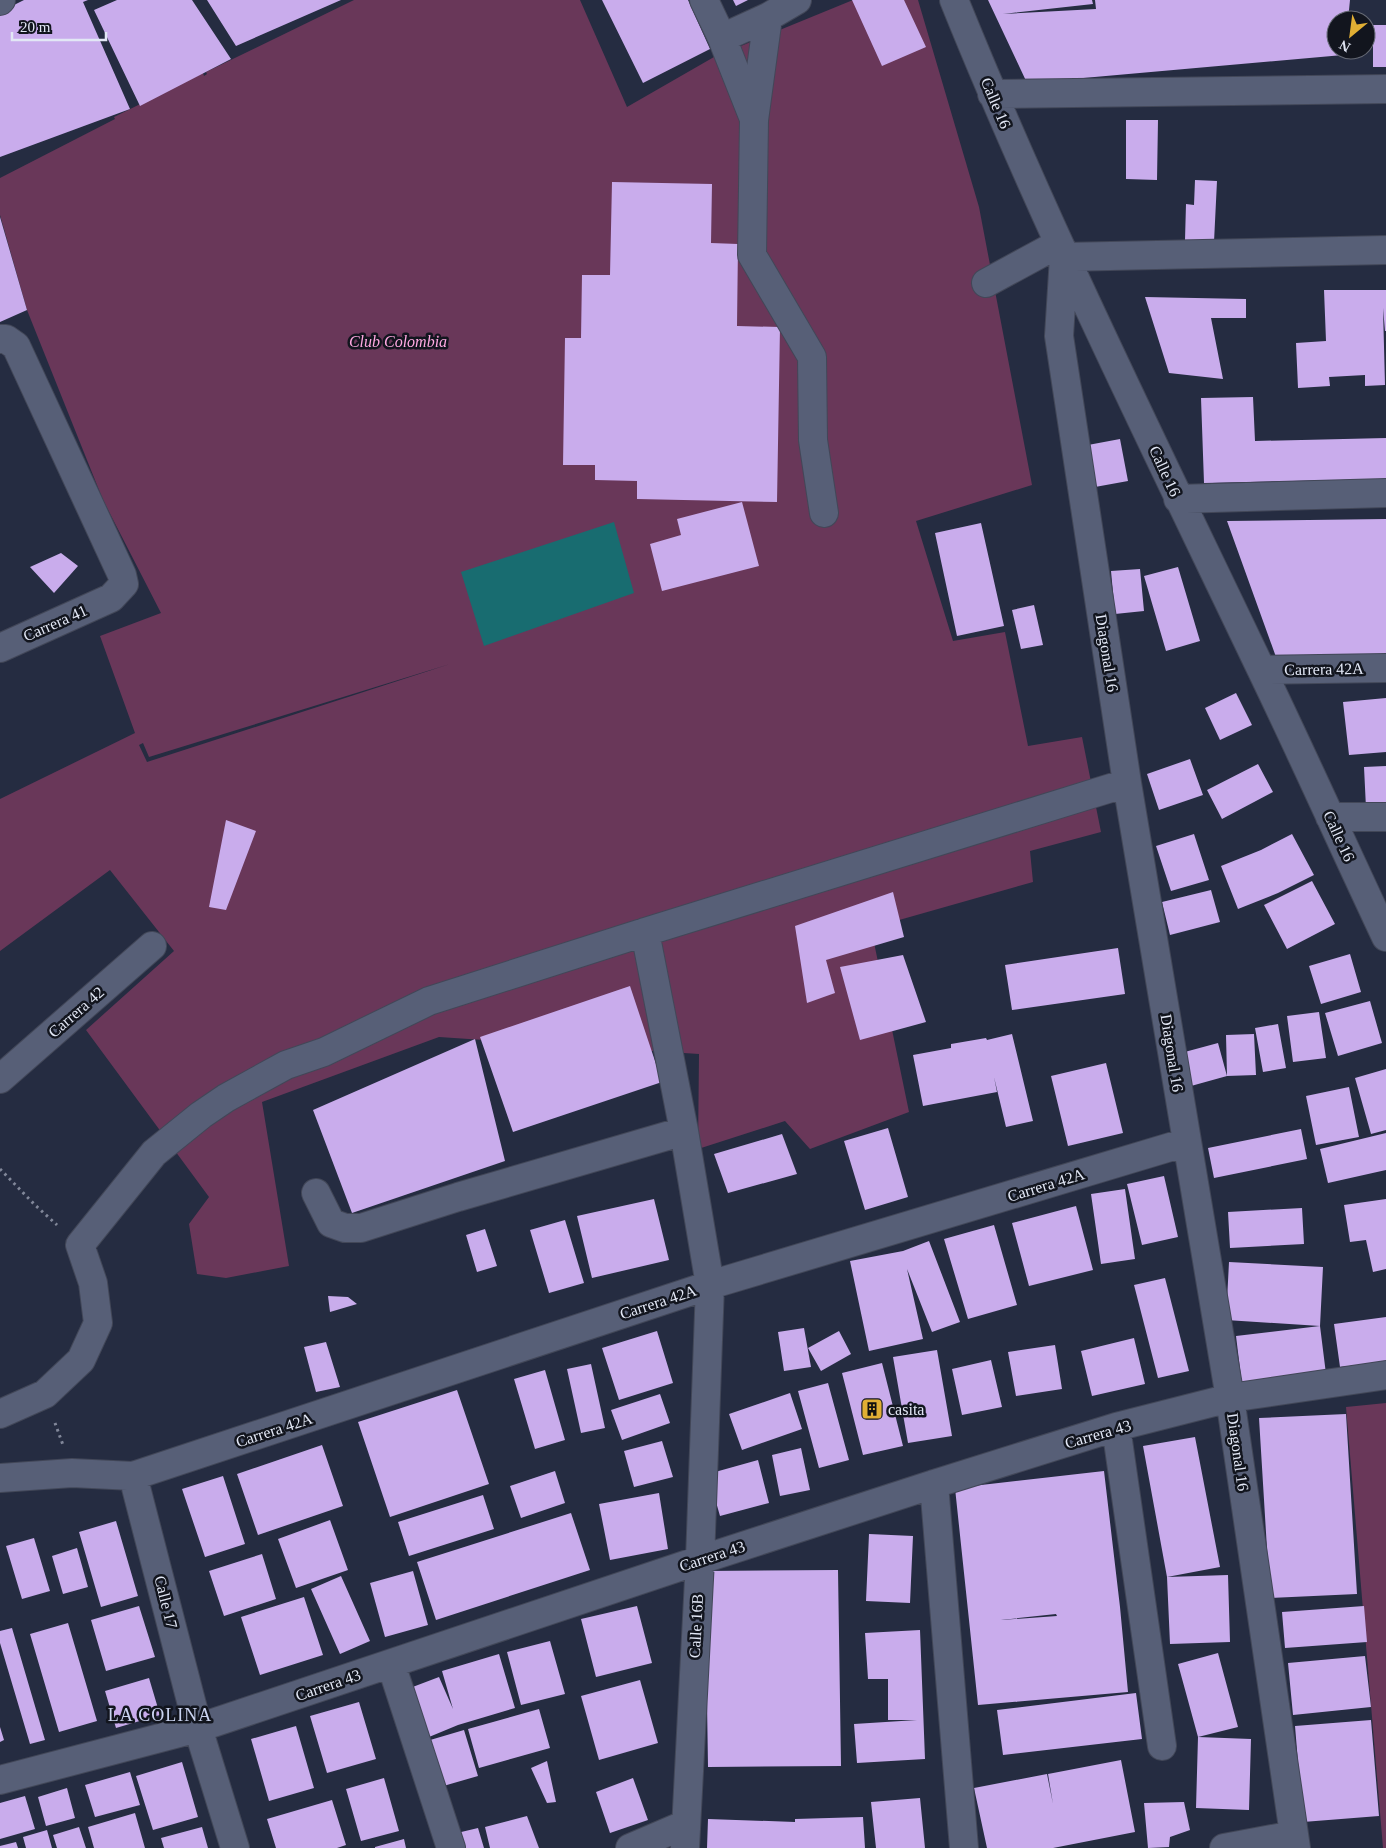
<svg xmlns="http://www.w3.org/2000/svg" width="1386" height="1848" font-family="'Times New Roman',serif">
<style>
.green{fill:#693759;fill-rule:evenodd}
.water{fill:#186c70}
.building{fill:#c9acec;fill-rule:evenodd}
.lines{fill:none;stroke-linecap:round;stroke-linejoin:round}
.minor-casing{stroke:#424758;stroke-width:30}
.path{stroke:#818799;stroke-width:3;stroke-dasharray:2.5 4;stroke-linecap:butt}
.minor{stroke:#575f77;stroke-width:28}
.labels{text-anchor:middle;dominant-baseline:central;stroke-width:5;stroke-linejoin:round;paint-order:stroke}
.street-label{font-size:16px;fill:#e2e7f5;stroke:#12151e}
.park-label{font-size:16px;font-style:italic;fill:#ffa8e1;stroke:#12151e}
.poi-label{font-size:16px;fill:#e2e7f5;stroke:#12151e;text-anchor:start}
.neighbourhood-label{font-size:18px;letter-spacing:1px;fill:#cad3ef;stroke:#12151e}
</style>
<rect width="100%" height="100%" fill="#252c41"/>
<path class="green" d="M354 0H580L627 107 714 57 853 0H918L979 207 1032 485 916 521 953 641 1005 632 1028 746 1082 737 1101 832 1030 851 1033 882 871 928 909 1112 810 1149 785 1121 698 1149 699 1054 439 1037 262 1102 289 1266 226 1278 197 1274 189 1224 209 1197 86 1030 174 951 110 870 0 951V799L135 733 100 636 161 613 103 500 27 310 0 215V178L115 119 114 117 203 73 204 76 207 74 206 72ZM450 664 147 762 139 745 143 743 149 757Z
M1386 1403V1848H1383L1346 1407Z"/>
<path class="water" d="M614 522 634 593 484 646 461 572Z"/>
<path class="building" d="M24 0H88L83 2 130 109 0 157V12Z
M117 0H192L231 59 140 106 94 10Z
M207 0H341L236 46Z
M602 0H688L710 49 643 83Z
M733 0H748L736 6Z
M852 0H904L926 47 882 66Z
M988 0H1092L1093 4 1003 14 1096 9 1095 0H1350L1348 20H1336V50H1344L1343 55 1027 83Z
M1373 25H1386V67H1373Z
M1126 120H1158L1157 180 1126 179Z
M1195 180 1217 181 1214 242 1185 240 1186 204 1194 205Z
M612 182 712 184 711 243 738 244 737 326 780 327 777 502 637 499V481L595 480V465H563L565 338H581L582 275H610Z
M0 217 27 310 0 322Z
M1324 290H1386V331H1385L1383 308 1385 385 1365 386V375L1329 377 1330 386 1298 388 1296 343 1326 341Z
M1145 297 1246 299V318H1211L1223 379 1169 373Z
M1253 397 1255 441 1386 438V479L1204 483 1201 398Z
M1120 439 1128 481 1095 487 1088 445Z
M742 502 759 566 662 591 650 544 681 535 677 519Z
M1386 519V655L1276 657 1227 521Z
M981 523 1004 626 957 636 935 533Z
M61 553 78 566 54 593 30 567Z
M1178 567 1200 641 1166 651 1144 576Z
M1140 569 1144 611 1115 614 1111 571Z
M1034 605 1043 645 1021 649 1012 610Z
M1236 693 1252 725 1220 740 1205 708Z
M1386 698V752L1349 755 1343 702Z
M1190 759 1203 795 1159 810 1147 774Z
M1258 764 1273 792 1222 819 1207 790Z
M1386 766V807L1366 808 1364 767Z
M226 820 256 831 226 910 209 907Z
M1194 834 1209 880 1171 891 1156 846Z
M1292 834 1314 875 1278 893 1238 909 1221 866 1261 850Z
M1312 881 1335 924 1287 949 1264 905Z
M1211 890 1220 922 1170 935 1162 902Z
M893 892 904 937 826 960 835 993 807 1003 795 926Z
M1118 948 1125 994 1012 1010 1005 965Z
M1350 954 1361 992 1321 1004 1309 966Z
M903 955 926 1022 860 1040 840 967Z
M630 986 662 1082 513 1132 480 1037Z
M1370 1001 1382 1043 1338 1056 1325 1013Z
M1319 1012 1326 1058 1293 1062 1287 1016Z
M1278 1024 1286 1068 1263 1072 1255 1028Z
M1012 1034 1033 1121 1006 1127 994 1077 997 1092 923 1106 913 1055 951 1048V1044L986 1038 987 1040Z
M1254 1034 1256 1075 1227 1076 1226 1035Z
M475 1039 505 1161 352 1213 313 1110Z
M1218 1043 1227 1076 1191 1086 1181 1053Z
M1106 1063 1123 1133 1068 1146 1051 1076Z
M1386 1069V1130L1371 1134 1355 1078Z
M1349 1087 1359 1137 1316 1145 1306 1096Z
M888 1128 908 1197 865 1210 844 1141Z
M1301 1129 1307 1159 1214 1178 1208 1148Z
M1386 1133V1170L1328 1183 1320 1149Z
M782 1134 797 1174 728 1193 714 1154Z
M1164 1176 1178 1237 1142 1245 1127 1184Z
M1125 1189 1135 1259 1101 1264 1091 1194Z
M654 1199 669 1260 592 1278 577 1216Z
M1386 1199V1269L1373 1272 1366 1240 1350 1242 1344 1205Z
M1076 1206 1093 1270 1029 1286 1012 1223Z
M1302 1208 1304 1244 1230 1248 1228 1212Z
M565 1220 584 1283 549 1293 530 1230Z
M994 1225 1017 1305 968 1319 944 1239Z
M485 1229 497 1266 477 1272 466 1235Z
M929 1241 960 1322 932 1332 907 1269 923 1339 869 1351 850 1261 903 1251Z
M1229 1262 1323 1267 1320 1326 1226 1320Z
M1165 1278 1189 1371 1158 1378 1134 1285Z
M328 1296 348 1297 357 1304 330 1312Z
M1386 1317V1362L1340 1367 1334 1324Z
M1320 1326 1326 1374 1242 1385 1236 1336Z
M804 1328 811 1367 784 1371 778 1332Z
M657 1331 673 1383 619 1400 602 1348Z
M839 1331 851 1354 821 1371 808 1348Z
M1134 1338 1145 1384 1092 1396 1081 1351Z
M326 1342 340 1387 316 1392 304 1347Z
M1055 1345 1062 1389 1016 1396 1008 1352Z
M937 1350 952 1436 908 1443 893 1357Z
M991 1360 1002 1407 962 1415 952 1369Z
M882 1363 903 1446 863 1455 842 1373Z
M591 1364 605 1428 581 1433 567 1369Z
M545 1370 565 1440 535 1449 514 1379Z
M828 1383 849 1460 819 1468 798 1391Z
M457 1390 489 1484 390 1517 358 1422Z
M790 1393 802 1429 742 1450 729 1414Z
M660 1394 670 1423 622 1440 611 1410Z
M1346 1414 1357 1594 1270 1598 1259 1418Z
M1195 1437 1220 1567 1167 1577 1143 1446Z
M662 1441 673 1477 634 1487 624 1451Z
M322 1445 343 1506 258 1535 237 1474Z
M801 1448 810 1490 780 1496 772 1455Z
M758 1460 769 1503 720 1516 708 1474Z
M555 1471 565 1503 521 1518 510 1486Z
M1104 1471 1120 1607 1128 1692 978 1705 955 1488ZM1056 1614 1057 1616 1001 1620Z
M223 1476 245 1544 205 1557 182 1489Z
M659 1493 668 1549 610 1560 599 1504Z
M483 1495 494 1529 409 1556 398 1522Z
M571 1513 590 1570 436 1620 417 1562Z
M330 1520 348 1570 296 1588 278 1539Z
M116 1521 138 1596 101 1607 79 1532Z
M869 1534 913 1536 910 1603 866 1601Z
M34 1538 50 1591 22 1599 6 1546Z
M77 1548 88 1587 63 1594 52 1556Z
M262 1554 276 1599 224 1616 209 1571Z
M838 1570 841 1766 708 1767 705 1571Z
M413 1571 428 1625 385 1637 370 1583Z
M1228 1575 1230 1642 1170 1644 1167 1577Z
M341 1576 370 1641 340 1654 311 1589Z
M304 1597 323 1655 260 1675 241 1617Z
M139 1606 155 1657 106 1671 91 1620Z
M637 1606 652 1663 596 1677 581 1619Z
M1364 1606 1367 1642 1285 1648 1282 1612Z
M68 1623 97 1721 59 1732 30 1634Z
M12 1628 45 1740 30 1744 0 1643V1631Z
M920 1630 925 1759 857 1763 854 1724 917 1720H888V1679H868L865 1633Z
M550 1641 565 1694 521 1705 507 1652Z
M1218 1653 1238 1727 1198 1737 1178 1664Z
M499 1654 515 1708 458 1725 429 1737 410 1688 439 1677 453 1709 442 1671Z
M1365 1656 1371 1707 1293 1715 1288 1663Z
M149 1678 160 1715 116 1728 105 1691Z
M640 1680 658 1743 599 1760 581 1696Z
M1136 1693 1142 1739 1003 1755 997 1710Z
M359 1702 376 1759 327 1773 310 1716Z
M539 1709 550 1748 479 1768 468 1729Z
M1371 1720 1379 1816 1303 1822 1295 1726Z
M296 1726 314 1788 269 1801 251 1739Z
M0 1727 4 1740 0 1742Z
M464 1730 478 1776 433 1789 420 1743Z
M1198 1737 1251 1739 1249 1810 1196 1808Z
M1121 1760 1135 1832 1053 1848H987L974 1788 1047 1774 1053 1804 1048 1774Z
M547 1761 556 1802 547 1803 531 1768Z
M182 1762 198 1817 153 1830 136 1776Z
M130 1772 140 1805 95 1817 85 1785Z
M384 1778 399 1831 361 1841 346 1789Z
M633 1778 648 1820 610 1833 596 1792Z
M67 1788 75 1818 46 1826 38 1797Z
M25 1796 35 1829 0 1839V1803Z
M920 1798 925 1848H876L871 1802Z
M332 1800 346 1845 337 1848H276L267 1819Z
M1184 1802 1190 1830 1170 1837 1169 1847 1148 1848 1144 1803Z
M135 1813 145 1848H94L88 1827Z
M527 1816 539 1848H490L485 1827Z
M863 1817 865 1848H707L708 1819 795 1822V1819Z
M79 1827 86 1848H57L53 1835Z
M202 1827 208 1848H164L161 1838Z
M478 1828 484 1848H461L457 1833Z
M47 1830 52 1848H26L23 1837Z
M404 1839 406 1848H375V1847Z
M16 1842 18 1848H0V1846Z"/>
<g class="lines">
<g class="minor-casing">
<path id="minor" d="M704 0 722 38 768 17 797 0
M954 0C1046 228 1155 447 1261 669 1304 758 1344 848 1386 937
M0 1 1 0
M768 17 754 120 752 255 812 357 813 440 824 513
M722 38 754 119
M992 94 1386 89
M986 283 1058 244
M0 339H6L16 346 122 575 124 584 111 598 0 648
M1178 499 1386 493
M1262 670 1386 668
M1330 817H1386
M645 932 684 1131 710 1285 700 1560 685 1848
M0 1079 152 946
M316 1193 331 1223 345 1228H361L458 1197 684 1131
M0 1414 45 1394 81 1360 98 1323 93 1283 80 1245 154 1153 201 1115 226 1098 286 1065 324 1052 429 1001 645 932 1127 783
M1116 1427 1162 1746
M133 1476 198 1728 235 1848
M0 1478 72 1473 133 1476 710 1285 1187 1142
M934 1484 964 1848
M391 1664 451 1848
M0 1780 198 1728 700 1560 934 1484 1116 1427 1230 1398 1386 1375
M630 1848 686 1824
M1224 1848 1294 1835
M1296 1848 1230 1398 1127 783 1059 336 1064 257 1386 250"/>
</g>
<path class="path" d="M0 1169 35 1205 57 1225
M55 1423 63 1445"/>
<use href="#minor" class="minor"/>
</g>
<defs>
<g id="building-square" transform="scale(1.125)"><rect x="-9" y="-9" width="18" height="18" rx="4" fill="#e1af34" stroke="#12151e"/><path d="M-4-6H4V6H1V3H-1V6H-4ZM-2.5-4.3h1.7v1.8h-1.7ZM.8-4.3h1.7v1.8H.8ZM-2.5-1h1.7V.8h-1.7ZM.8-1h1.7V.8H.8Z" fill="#111"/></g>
</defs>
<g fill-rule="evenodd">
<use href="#building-square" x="872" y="1409"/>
</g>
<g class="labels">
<g class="street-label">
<text transform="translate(996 103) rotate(67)">Calle 16</text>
<text transform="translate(1165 471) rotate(65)">Calle 16</text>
<text transform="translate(55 623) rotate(-24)">Carrera 41</text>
<text transform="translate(1107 653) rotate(81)">Diagonal 16</text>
<text transform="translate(1324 669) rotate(-1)">Carrera 42A</text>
<text transform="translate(1339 836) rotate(65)">Calle 16</text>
<text transform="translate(76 1012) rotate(-41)">Carrera 42</text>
<text transform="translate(1172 1053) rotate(81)">Diagonal 16</text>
<text transform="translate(1046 1185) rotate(-17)">Carrera 42A</text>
<text transform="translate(658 1302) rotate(-18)">Carrera 42A</text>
<text transform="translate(274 1430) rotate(-18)">Carrera 42A</text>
<text transform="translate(1098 1434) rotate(-16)">Carrera 43</text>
<text transform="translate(1238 1452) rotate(82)">Diagonal 16</text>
<text transform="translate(712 1556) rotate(-18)">Carrera 43</text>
<text transform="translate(166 1602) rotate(76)">Calle 17</text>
<text transform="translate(696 1626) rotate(-87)">Calle 16B</text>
<text transform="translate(328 1685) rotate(-19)">Carrera 43</text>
</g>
<g class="park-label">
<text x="398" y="341">Club Colombia</text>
</g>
<g class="poi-label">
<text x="888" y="1409">casita</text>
</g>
<g class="neighbourhood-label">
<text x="160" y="1715">LA COLINA</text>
</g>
</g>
<g transform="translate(1351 35) rotate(209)"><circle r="24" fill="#12151e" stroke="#656974"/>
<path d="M0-4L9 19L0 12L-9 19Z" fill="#e1af34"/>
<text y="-8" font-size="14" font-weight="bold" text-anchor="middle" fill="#e2e7f5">N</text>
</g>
<path d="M12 32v8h94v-8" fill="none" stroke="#e2e7f5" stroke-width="2.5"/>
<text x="20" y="32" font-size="15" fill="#e2e7f5" stroke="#12151e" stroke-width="4" paint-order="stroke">20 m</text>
</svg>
